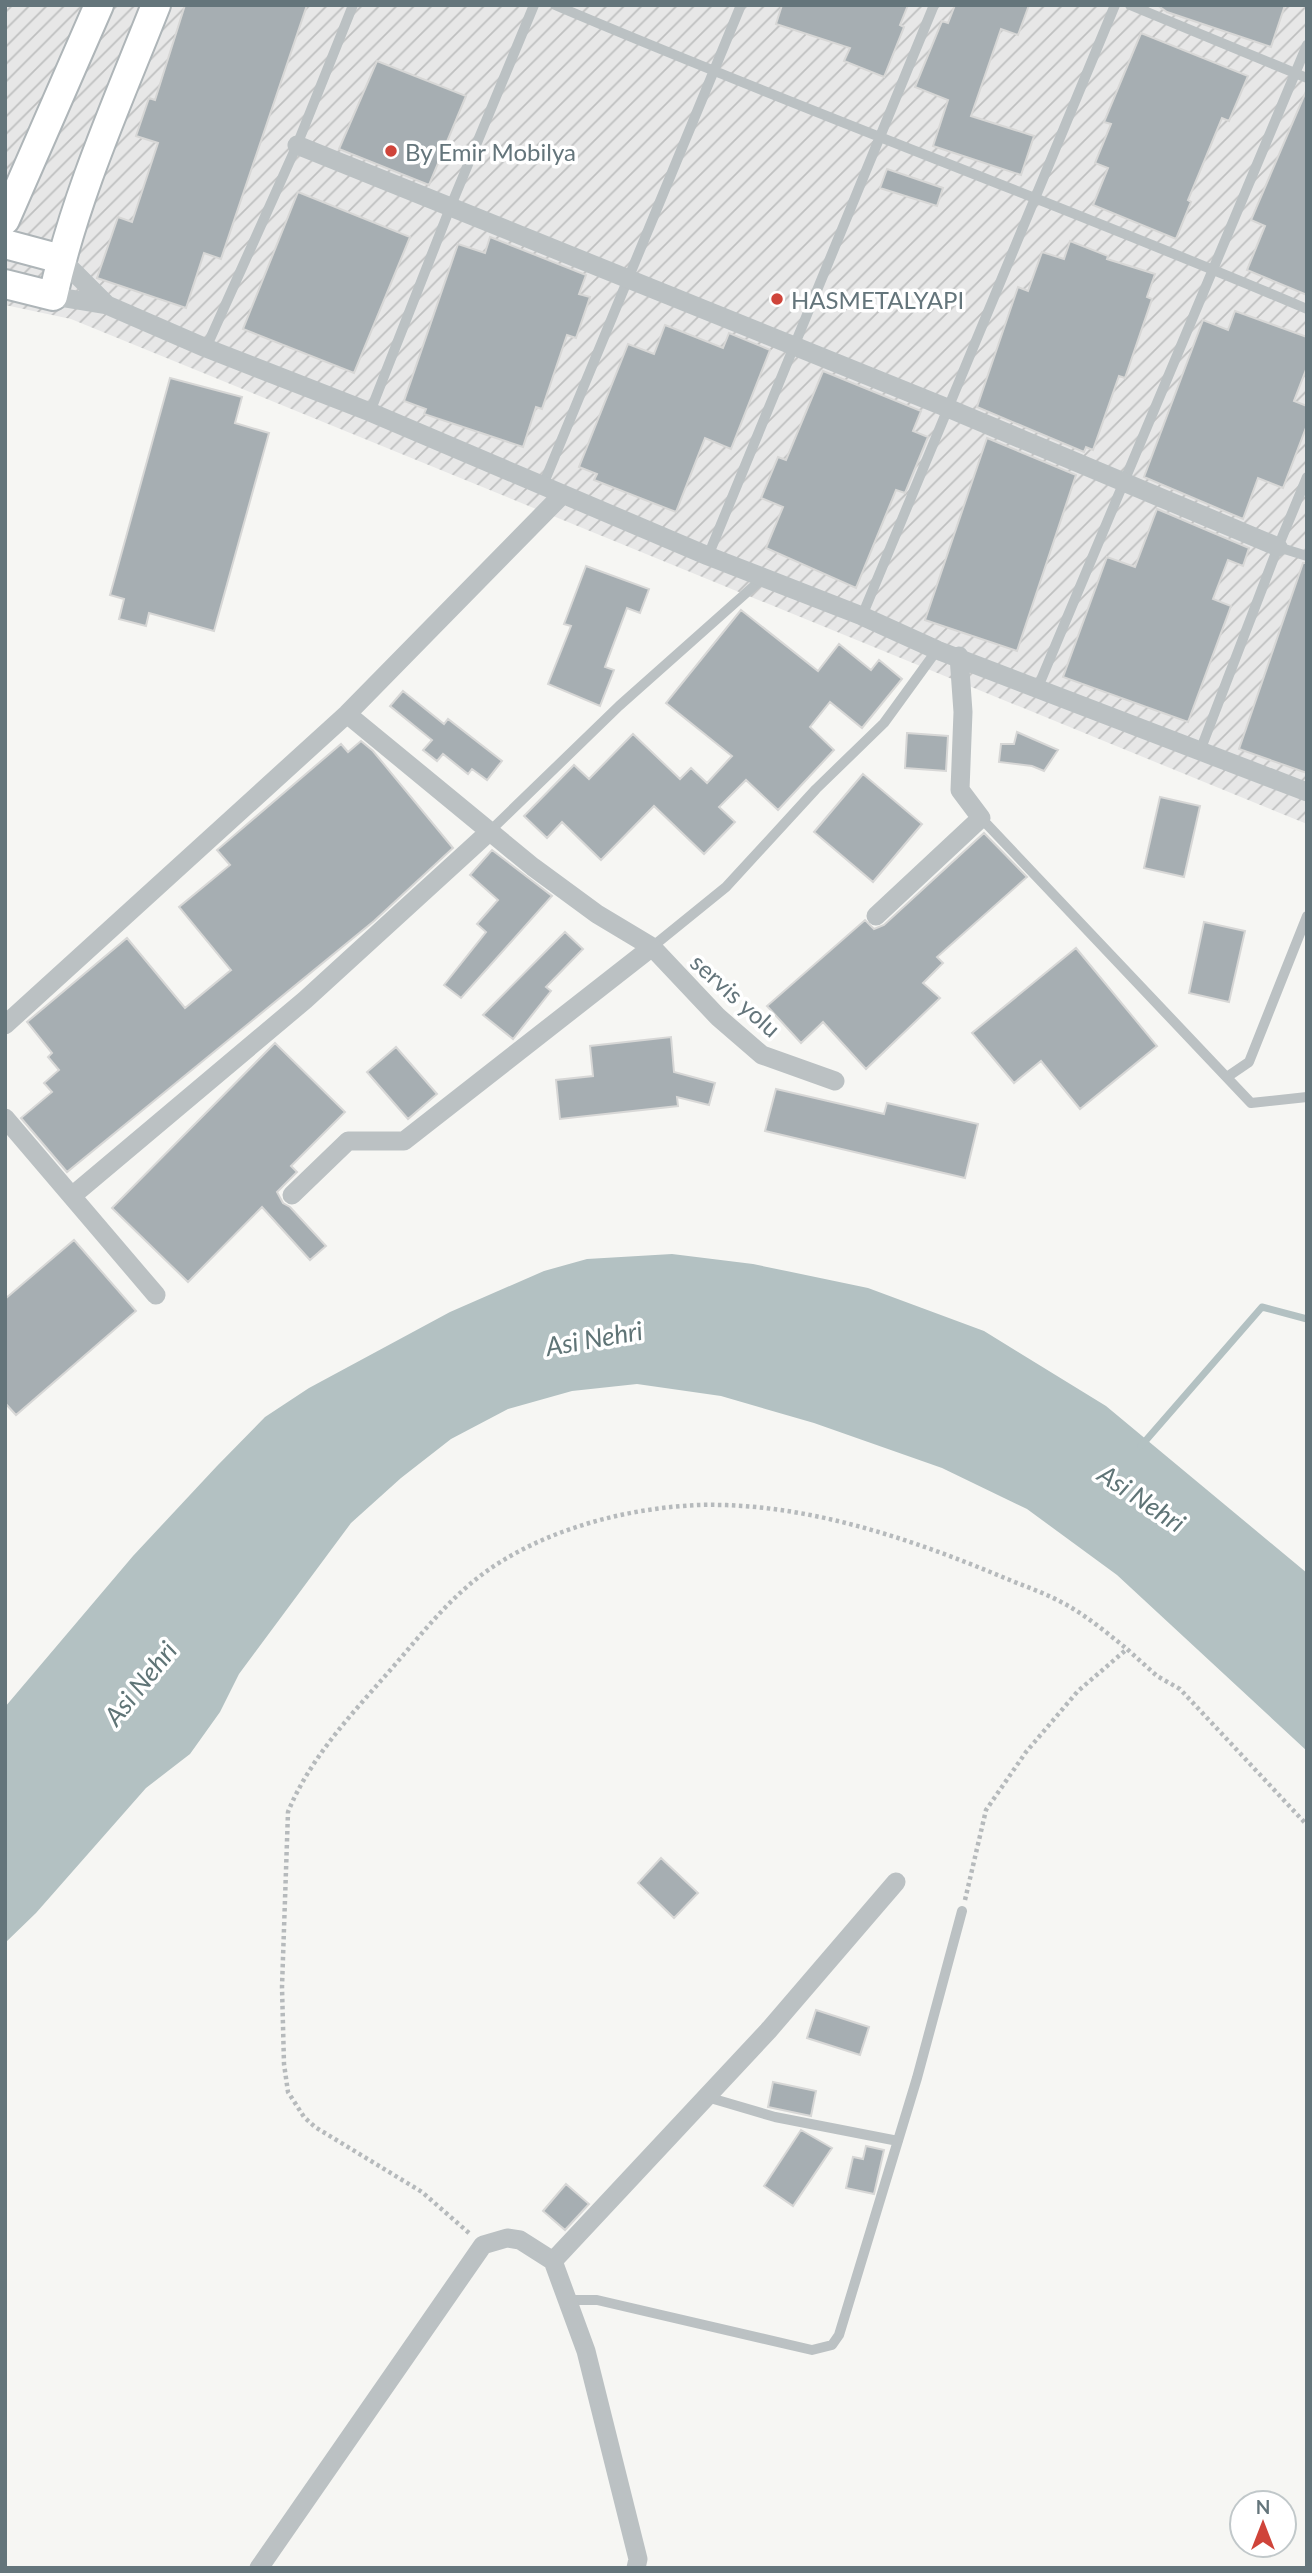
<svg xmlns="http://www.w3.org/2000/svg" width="1312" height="2573" font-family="Lato,sans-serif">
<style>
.industrial{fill:url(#industrial-furrows)}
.water{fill:#b3c1c2}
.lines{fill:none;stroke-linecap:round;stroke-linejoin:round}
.stream{stroke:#b3c1c2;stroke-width:7}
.building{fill:#a6aeb2;stroke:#d7d7d6;stroke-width:2}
.secondary-casing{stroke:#aeb5b8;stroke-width:32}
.path{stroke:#b6babc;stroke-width:4.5;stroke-dasharray:3.5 3.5;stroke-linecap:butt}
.lane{stroke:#bbc1c3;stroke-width:10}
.street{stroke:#bbc1c3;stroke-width:19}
.secondary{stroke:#fff;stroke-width:28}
.poi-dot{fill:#cf443a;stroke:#fff;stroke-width:2.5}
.labels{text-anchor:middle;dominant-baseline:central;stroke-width:7;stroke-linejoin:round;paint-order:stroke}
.poi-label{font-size:24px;fill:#64757b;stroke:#fff;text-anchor:start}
.street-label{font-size:24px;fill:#64757b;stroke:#fff}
.water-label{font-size:26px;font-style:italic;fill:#5f7476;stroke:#fff}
</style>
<defs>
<pattern id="industrial-furrows" width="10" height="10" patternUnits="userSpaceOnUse" patternTransform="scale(1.75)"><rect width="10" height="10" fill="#e7e7e7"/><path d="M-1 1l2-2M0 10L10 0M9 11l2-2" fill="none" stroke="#bfc0c0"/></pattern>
</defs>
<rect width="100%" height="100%" fill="#f6f6f3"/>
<path class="industrial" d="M5 5H1307V824L71 319 5 305Z"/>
<path class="water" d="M672 1254 753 1264 868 1288 984 1331 1106 1406 1307 1573V1751L1117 1575 1027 1509 942 1468 814 1423 721 1396 637 1384 572 1391 508 1409 451 1439 401 1478 351 1523 239 1674 220 1712 190 1754 146 1788 36 1913 5 1943V1707L133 1556 217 1466 265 1417 309 1388 450 1312 544 1271 587 1259Z"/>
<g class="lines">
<path class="stream" d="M1141 1446 1262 1307 1307 1319"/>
</g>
<path class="building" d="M185 5H307L221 259 204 253 186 308 97 278 118 217 132 222 158 143 136 136 149 98 155 100Z
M782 5H908L900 25 904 27 884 77 844 61 850 48 776 24Z
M955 5H1029L1018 35 1001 29 971 116 1034 136 1021 175 933 146 948 100 915 87 942 21 948 23Z
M1157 5H1285L1271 47 1167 12Z
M1141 33 1248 76 1229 121 1222 118 1188 200 1191 202 1176 239 1093 205 1108 168 1095 163 1111 124 1104 122Z
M377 61 466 96 429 185 339 149Z
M1307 89V295L1247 270 1265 226 1251 220Z
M887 169 943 188 937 206 880 188Z
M298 192 410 237 354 373 243 329Z
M490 237 586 275 579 294 590 297 576 338 567 335 542 409 536 407 523 447 424 414 426 409 404 401 458 244 485 253Z
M1070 241 1108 256 1107 259 1155 274 1147 297 1152 299 1125 378 1119 376 1093 450 1086 447 1084 452 977 407 1018 287 1028 291 1042 252 1064 259Z
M1235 311 1307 337V367L1294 401 1307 406V425L1283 488 1258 478 1243 519 1144 477 1203 320 1228 330Z
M665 325 723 348 729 333 770 350 731 449 705 438 676 512 594 480 597 474 579 467 628 344 654 354Z
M823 371 921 411 913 431 928 437 905 493 896 490 856 588 766 548 783 507 761 498 778 457 786 460Z
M170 378 242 397 235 423 269 433 214 631 149 613 146 626 119 619 124 599 110 595Z
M987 438 1076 475 1017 651 925 620Z
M1157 509 1249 548 1243 566 1228 560 1213 599 1231 606 1188 722 1063 677 1107 557 1135 567Z
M1303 563H1307V773L1239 749Z
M586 566 649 589 640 613 627 608 605 667 614 670 600 706 548 684 571 626 564 624Z
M741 610 818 671 839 644 871 670 879 660 902 679 862 728 830 702 810 727 834 750 778 810 746 780 719 807 735 822 704 854 654 806 601 860 562 822 547 838 524 816 574 765 589 779 633 734 680 779 691 768 707 783 732 756 666 703Z
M403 691 444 724 448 719 502 761 487 780 472 769 468 774 443 754 437 761 423 750 432 740 390 706Z
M1017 732 1058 750 1044 771 1032 766 999 762 1001 744H1014Z
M907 733 948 736 946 771 905 768Z
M361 741 373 751 453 848 374 921 67 1172 21 1118 52 1092 44 1083 59 1070 48 1057 52 1053 27 1022 127 938 185 1008 231 970 179 907 230 865 217 850 341 744 348 752Z
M863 774 922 824 873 882 814 832Z
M1160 797 1200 806 1184 877 1144 868Z
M984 833 1027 877 937 957 943 963 923 983 940 998 866 1069 823 1022 801 1043 767 1006 865 920 874 929 884 925Z
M492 850 552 896 461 998 444 985 486 932 477 924 498 900 470 875Z
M1204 922 1245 931 1229 1002 1189 993Z
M565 932 583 949 546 987 551 991 513 1039 483 1015Z
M1076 948 1157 1046 1080 1109 1041 1061 1014 1083 972 1033Z
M671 1037 674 1072 715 1083 709 1105 677 1097 678 1106 560 1119 556 1080 593 1076 590 1046Z
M275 1043 345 1112 291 1166 297 1172 277 1192 283 1203 290 1207 326 1246 310 1260 262 1207 188 1282 112 1208Z
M396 1047 437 1094 408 1119 367 1072Z
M776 1089 884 1114 887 1103 978 1124 965 1178 765 1131Z
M74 1240 136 1311 16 1415 5 1403V1299Z
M661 1858 698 1893 674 1918 638 1883Z
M816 2010 869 2027 860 2055 807 2038Z
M773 2082 816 2091 811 2116 768 2107Z
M801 2130 832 2148 793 2206 764 2186Z
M866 2146 884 2150 874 2194 846 2188 853 2157 863 2159Z
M566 2184 589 2204 565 2230 543 2211Z"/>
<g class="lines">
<g class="secondary-casing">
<path id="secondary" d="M5 220 99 5
M5 244 61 259
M5 284 53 296C75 196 118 101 156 5"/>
</g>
<path class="path" d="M965 1900 986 1810 1026 1752 1078 1691 1127 1649 1157 1676 1180 1689 1307 1825
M469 2233 422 2192 315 2127 304 2117 288 2092 284 2064 282 1987 288 1812C309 1760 349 1717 386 1675 423 1633 454 1590 502 1561 559 1526 631 1508 698 1505 802 1502 906 1537 1000 1576 1021 1585 1043 1592 1063 1603 1086 1615 1107 1633 1127 1649"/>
<path class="lane" d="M555 5C803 111 1058 203 1307 309
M1130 5 1307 78
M206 348 297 145 353 5
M370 412 450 208 534 5
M543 485 741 5
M1278 547 1307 477
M708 556 934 5
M862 616 1115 5
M1038 687 1307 45
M1200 751 1278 547 1307 556
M981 818 1251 1103 1307 1097
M489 832 619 706 763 578
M652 947 726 887 816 789 884 723 937 650
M1227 1077 1249 1062 1307 916
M707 2097 775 2117 898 2141
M567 2300H597L812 2350 832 2345 839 2335 917 2078 962 1911"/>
<path class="street" d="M297 145 950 409 1278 547
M61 259 107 305 206 348 370 412 708 556 862 616 937 650 1307 792
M53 296 107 305
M347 714 533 867 597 914 652 947 718 1017 762 1055 835 1081
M876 916 981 818 960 790 963 712 959 656
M5 1025 347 714 563 494
M5 1118 156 1295
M292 1195 348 1141H404L652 947
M72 1196 305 1000 489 832
M553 2261 768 2031 896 1882
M259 2568 483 2245 507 2238 520 2240 553 2261 586 2351 638 2559 636 2568"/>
<use href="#secondary" class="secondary"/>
</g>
<g class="poi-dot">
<circle cx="391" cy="151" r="7"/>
<circle cx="777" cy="299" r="7"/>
</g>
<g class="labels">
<g class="poi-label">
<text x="405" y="151">By Emir Mobilya</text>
<text x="791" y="299">HASMETALYAPI</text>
</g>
<g class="street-label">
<text transform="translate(736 995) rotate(42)">servis yolu</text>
</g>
<g class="water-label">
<text transform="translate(594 1338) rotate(-10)">Asi Nehri</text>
<text transform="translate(1142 1498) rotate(34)">Asi Nehri</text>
<text transform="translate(140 1683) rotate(-51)">Asi Nehri</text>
</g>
</g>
<rect width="1312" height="2573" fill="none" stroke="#64757b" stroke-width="14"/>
<g transform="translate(1263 2524)"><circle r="33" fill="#ffffff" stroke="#c1c8ca" stroke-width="2"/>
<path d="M0-5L12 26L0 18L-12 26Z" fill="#cf443a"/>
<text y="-10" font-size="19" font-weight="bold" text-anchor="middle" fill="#64757b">N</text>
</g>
</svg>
